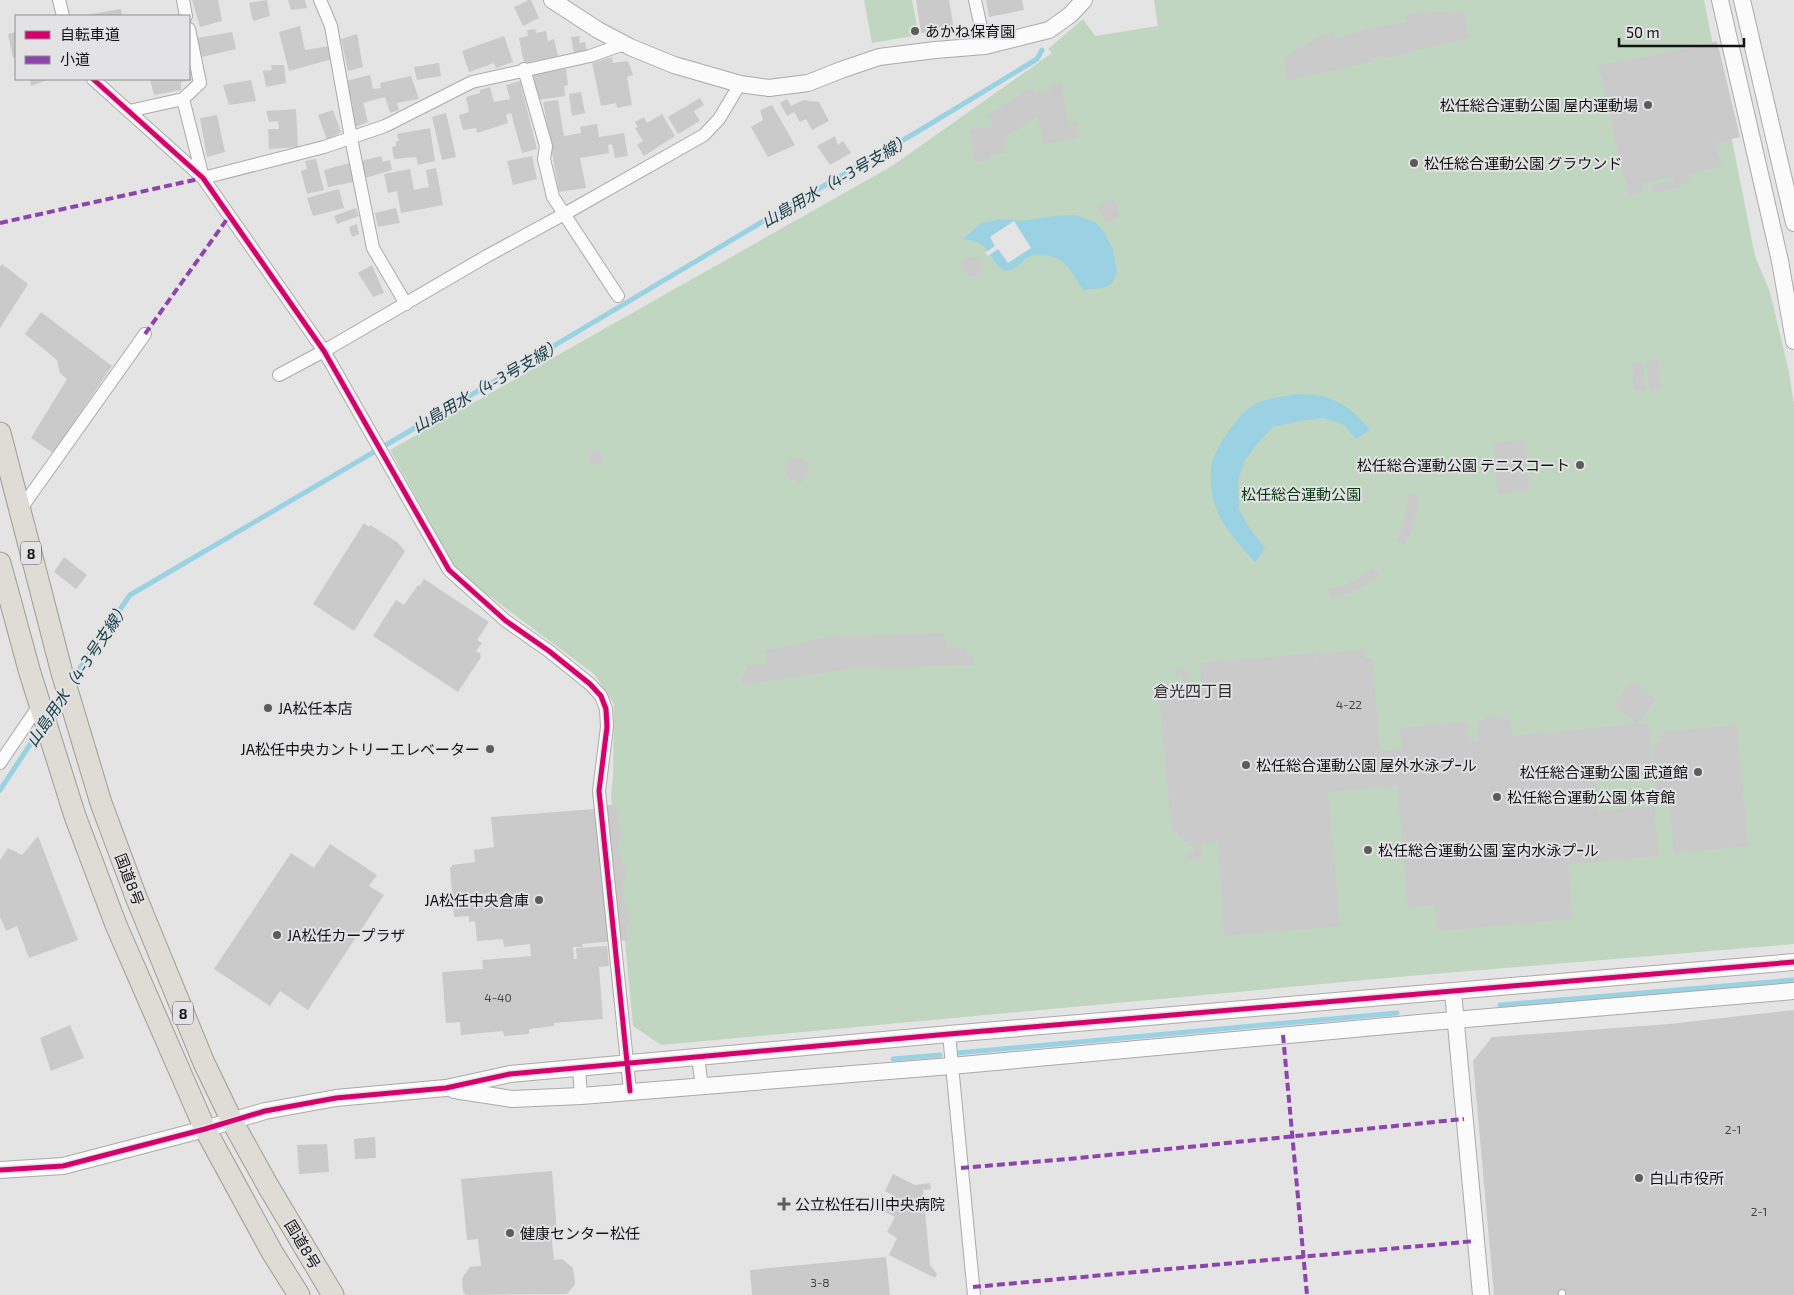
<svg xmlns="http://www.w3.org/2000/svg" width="1794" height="1295" font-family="'Exo 2','Noto Sans JP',sans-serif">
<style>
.green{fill:#c1d6c1}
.water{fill:#9ad2e3}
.pier{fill:#e4e4e4}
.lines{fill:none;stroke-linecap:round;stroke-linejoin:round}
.stream{stroke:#9ad2e3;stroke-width:5}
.building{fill:#cacacb}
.service-casing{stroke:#aaa;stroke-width:8}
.minor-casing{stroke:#aaa;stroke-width:14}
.tertiary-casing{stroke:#aaa;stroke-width:18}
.trunk-casing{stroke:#9f9c93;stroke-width:23}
.service{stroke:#fbfbfb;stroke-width:6}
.minor{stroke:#fbfbfb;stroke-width:12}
.tertiary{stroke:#fbfbfb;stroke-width:16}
.trunk{stroke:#dedcd4;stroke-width:21}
.quiet{stroke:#8e44ad;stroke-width:4;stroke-dasharray:8 4;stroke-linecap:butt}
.cycleway-casing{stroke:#e3e3e5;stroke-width:8}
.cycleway{stroke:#d6006c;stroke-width:5}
.poi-dot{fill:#5c5c5d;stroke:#e3e3e5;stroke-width:2}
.labels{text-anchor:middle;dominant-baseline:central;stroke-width:4;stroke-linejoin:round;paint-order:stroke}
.number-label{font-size:12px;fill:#424243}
.shield{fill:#e3e3e5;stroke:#515153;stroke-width:1}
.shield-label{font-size:14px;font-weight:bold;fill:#131314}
.poi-label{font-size:15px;fill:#131314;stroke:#e3e3e5;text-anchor:start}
.park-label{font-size:15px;fill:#033a0b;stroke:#e3e3e5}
.street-label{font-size:15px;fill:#131314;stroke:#e3e3e5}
.water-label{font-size:16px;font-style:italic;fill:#163c46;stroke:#e3e3e5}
.neighbourhood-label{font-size:16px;fill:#2e2e2f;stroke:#e3e3e5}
</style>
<rect width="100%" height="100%" fill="#e4e4e4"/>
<path class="green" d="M864 0H912L919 35 872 43Z
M1154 0H1704L1755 256 1770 292 1789 372 1794 406V944L1409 976 661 1045 633 1026 611 795 613 778 614 704 594 674 469 581 452 563 390 450 892 166 1052 53 1048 49 1083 19 1095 36 1158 26Z"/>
<path class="water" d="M1076 215 1095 222 1104 232 1113 249 1117 272 1112 284 1102 288 1084 290C1077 283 1075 275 1069 268 1060 257 1039 250 1027 258 1019 263 1015 273 1004 270 993 266 991 250 981 244 976 241 968 240 963 239L981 223 1003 219 1020 221 1055 216Z
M1296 394C1304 395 1313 394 1321 396 1341 400 1358 414 1370 430L1356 439 1344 425 1324 418 1300 421 1273 427 1259 442 1245 460 1238 481 1239 509 1248 526 1265 548 1255 562C1241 547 1221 525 1215 505 1211 493 1209 475 1212 463 1217 446 1234 420 1248 409 1260 399 1281 397 1296 394Z"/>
<path class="pier" d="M1014 221 1031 248 1008 263 998 249 988 256 985 253 995 246 990 237Z"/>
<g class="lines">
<path class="stream" d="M71 681 130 595 483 388 782 210 917 132 1037 59 1042 50
M50 715 63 694
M0 790 41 728
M1500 1005 1794 980
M957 1053 1397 1013
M893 1059 940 1055"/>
</g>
<path class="building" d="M192 0H218L222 21 200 27Z
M267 0 270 16 253 21 249 3Z
M288 0H305L307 8 291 10Z
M529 0H531L539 18 523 26 514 7Z
M916 0H949L954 29 921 33Z
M986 0H1022L1024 10 989 17Z
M121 9 122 16H87V15Z
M1440 11 1467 14 1466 24 1469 38 1385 58 1384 55 1372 58 1373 61 1287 81 1283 59 1284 57 1323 34 1332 32 1336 39 1371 28 1406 22 1407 14Z
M300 26 305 50 330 46 332 59 289 71 279 32Z
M535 29 536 33 546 31 548 41 554 39 558 56 524 63 519 38 528 36 527 30Z
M16 32V57L13 58 8 34Z
M232 32 236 49 202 57 197 38Z
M357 34 363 67 348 71 341 39Z
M504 36 513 62 496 68 494 63 469 72 462 51Z
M580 36 579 43 585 42 587 51 574 54 571 37Z
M1717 41 1740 137 1716 143 1722 166 1688 174 1690 182 1679 185 1680 187 1653 193 1651 185 1674 181 1672 176 1641 184 1644 191 1628 195 1598 65 1677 51Z
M612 57 613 63 628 61 633 75 627 77 632 105 617 108 616 103 601 106 592 63Z
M439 63 441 76 417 80 414 67Z
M271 65H284L286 83 266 87 263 71 272 70Z
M566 69 568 85 564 86 565 96 537 100 533 74Z
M189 70 191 79 193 80 181 82V90L154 95 150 79H189Z
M370 75 373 89 381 88 380 83 411 76 419 99 397 103 399 110 390 113 385 97 363 103 368 122 356 127 351 107 353 106 346 81Z
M30 79H50L31 86Z
M251 80 256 101 229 105 223 85Z
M520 81 537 149 522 153 511 113 506 114 508 123 477 133 476 128 463 130 459 115 469 112 466 97 480 93V90L490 87 494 102 510 99 506 85Z
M1062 83 1068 123 1076 122 1079 138 1043 144 1038 116 1004 138 1007 153 990 155V160L974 162 969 130 994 126 987 116 1032 87 1036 93 1050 90 1049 85Z
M581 92 585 113 572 116 569 94Z
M700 98 704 105 694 111 700 121 678 134 668 117Z
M787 99 791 106 803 100 819 102 829 121 812 130 806 119 800 122 794 112 787 116 780 103Z
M558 100 564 136 581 133 580 127 597 124 599 137 624 133 628 156 615 158 612 144 608 145 609 153 580 158 586 188 559 192 543 102Z
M772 105 795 145 768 157 751 127 763 120 760 110Z
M296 109 298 147 269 149 268 129H279L278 121 269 122 266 111Z
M333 110 341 132 327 140 318 115Z
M446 113 456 157 442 160 432 117Z
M662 114 675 136 644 156 637 145 643 141 635 128 638 127 635 122 644 117 647 123Z
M217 115 225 152 207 157 200 118Z
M430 128 435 161 418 165 416 157 394 159 392 147 396 146V141H399L397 134Z
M835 136 838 145 843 141 851 153 830 165 817 146Z
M381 156 383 162 390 160 392 170 365 178 361 161Z
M532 156 537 179 513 185 507 161Z
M316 159 324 190 307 194 301 171 307 169 305 161Z
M349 163 354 182 328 187 324 170Z
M436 168 443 205 401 213 397 191 388 193 384 174 410 169 414 190 429 187 426 170Z
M339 189 344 208 313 216 307 198Z
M1113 198 1121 216 1106 223 1097 206Z
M356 208 359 216 337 224 334 216Z
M396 208 400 223 378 227 375 213Z
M357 224 359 234 352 237 349 227Z
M962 267a10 10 0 1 1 20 0a10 10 0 1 1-20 0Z
M2 264 28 284 0 328V267Z
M372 265 384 293 373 297 358 273Z
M41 312 112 366 53 453 31 438 67 379 60 373 57 360 25 334Z
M1659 360 1661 388 1649 389 1647 361Z
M1643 362 1645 390H1634L1632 363Z
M1525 440 1529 491 1497 494 1494 442Z
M595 450 600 453 603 462 596 466 590 462 588 454Z
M799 458 808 462 809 473 801 482 795 481 788 477 785 469 789 459Z
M1409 493 1417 494V509L1413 528 1405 544 1396 540 1402 528Z
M364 523 369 527 370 525 397 542 405 551 354 631 313 604Z
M64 557 87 575 76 589 54 572Z
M1373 567 1380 576 1363 587 1350 593 1330 597 1328 589 1341 586 1357 579Z
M424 579 489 622 477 640 482 643 476 651 481 654 480 656 481 657 458 692 373 636 396 600 404 605 418 585 420 586Z
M943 633 948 647 964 649 973 659 974 665 853 668 743 685 742 679 748 666 767 663 764 651 828 637Z
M1363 650 1364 658H1372L1380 750 1378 751 1401 749 1400 728 1467 722 1469 742 1478 741 1477 724 1484 718 1504 716 1511 721 1512 736 1636 724 1613 704 1633 680 1656 699 1639 721V724L1648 723 1651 764 1594 769 1598 811 1654 806 1659 856 1568 864 1573 919 1437 931 1435 905 1408 907 1397 786 1328 792 1340 926 1224 936 1218 842 1201 844 1203 859 1190 860 1185 857 1189 852 1194 851 1193 846H1189L1188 841 1184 842 1183 836 1178 837V832H1172L1159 698 1166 697V692H1172L1171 688 1178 687 1177 683 1183 682V675L1177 676 1173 673 1176 669 1188 668 1189 684 1202 683 1200 663 1316 653 1318 675 1317 653Z
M1737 725 1748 846 1674 853 1669 801 1657 802 1652 743 1661 742 1660 732Z
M616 804 618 823H621L622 840H619L621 866 625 865 626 882 623 883 625 907H628L630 925H627L628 940 582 944 583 947H573L574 959H577L576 948 607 946 609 966 599 967 603 1019 554 1023V1026L529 1029V1034L504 1036 503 1031 461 1035 460 1022 446 1023 442 972 483 969 482 960 531 956 530 944 504 947 503 939 477 941 475 921 469 922V916L454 917 450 867H452V865L475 862 474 850 494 847 491 817 594 809V807Z
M38 836 78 940 29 958 17 926 6 931 0 917V860L8 848 22 855Z
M330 844 377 875 369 886 384 895 308 1010 280 991 270 1006 214 969 291 853 314 868Z
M1794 1010V1295H1494L1473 1061 1492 1037 1669 1024Z
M70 1025 84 1058 51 1071 40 1038Z
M375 1137 376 1158 355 1159 354 1139Z
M327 1144 329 1172 299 1174 297 1145Z
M552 1171 557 1232 551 1233 554 1260 562 1259 573 1268 575 1284 567 1294 466 1295 463 1292 462 1278 470 1267 481 1266 478 1239 467 1240 461 1179Z
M893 1174 915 1185 930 1183 931 1189 923 1190 930 1265 937 1274 935 1278 889 1255 897 1238 887 1232 895 1217 885 1212 893 1195 885 1191Z
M886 1257 890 1295H752L750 1270Z"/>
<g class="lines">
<g class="service-casing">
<path id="service" d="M1562 1293V1295"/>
</g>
<g class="minor-casing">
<path id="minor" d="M59 0 63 16
M183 0 186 16
M320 0 331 26 351 138 373 248 406 304
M975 0 985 46
M189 29 200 83 183 99 203 178 324 147 385 126 472 82 590 56 624 44
M524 69 546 146 544 159 553 197 618 296
M93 79 203 178 324 351 449 570 506 621 549 651 590 684 601 696 606 709 607 727 599 791 630 1091
M129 111 183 99
M279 375 324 351 487 256 568 212 704 135 719 119 740 84
M20 510 145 334
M0 763 40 704
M949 1034 974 1295
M698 1057 702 1087
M579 1068 581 1096"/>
</g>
<g class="tertiary-casing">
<path id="tertiary" d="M552 0 598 30 630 47 674 65 740 84 769 88 808 83 841 70 879 57 935 50 985 46 1049 30 1070 15 1084 0
M1720 0 1780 261 1794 341
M1742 0 1794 223
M1453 992 1481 1295
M454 1090 512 1099 581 1096 951 1066 1419 1023 1794 991
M0 1170 63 1166 205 1129 265 1111 336 1098 446 1088 510 1074 949 1034 1794 962"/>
</g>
<g class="trunk-casing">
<path id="trunk" d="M0 433 62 673 101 803 136 897 204 1063 232 1121 268 1186 333 1295
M0 563 30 673 75 816 116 925 205 1129 272 1252 299 1295"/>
</g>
<use href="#service" class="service"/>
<use href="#minor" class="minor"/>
<use href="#tertiary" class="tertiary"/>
<use href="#trunk" class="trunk"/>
<path class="quiet" d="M0 223 203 178
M145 334 230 215
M1283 1035 1307 1295
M961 1168 1069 1159 1464 1119
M973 1287 1475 1241"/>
<g class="cycleway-casing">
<path id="cycleway" d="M93 79 203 178 324 351 449 570 506 621 549 651 590 684 601 696 606 709 607 727 599 791 630 1091
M0 1170 63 1166 205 1129 265 1111 336 1098 446 1088 510 1074 949 1034 1794 962"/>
</g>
<use href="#cycleway" class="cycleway"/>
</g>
<g class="poi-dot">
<circle cx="915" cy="31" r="5"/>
<circle cx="1648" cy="105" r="5"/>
<circle cx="1414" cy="163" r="5"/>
<circle cx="1580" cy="465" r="5"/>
<circle cx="268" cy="708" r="5"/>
<circle cx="490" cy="749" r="5"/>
<circle cx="1246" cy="765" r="5"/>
<circle cx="1698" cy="772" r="5"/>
<circle cx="1497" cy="797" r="5"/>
<circle cx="1368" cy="850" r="5"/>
<circle cx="539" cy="900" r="5"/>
<circle cx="277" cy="935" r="5"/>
<circle cx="1639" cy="1178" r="5"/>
<path d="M781.5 1196.5h5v5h5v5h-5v5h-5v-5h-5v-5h5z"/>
<circle cx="510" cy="1233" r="5"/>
</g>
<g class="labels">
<g class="number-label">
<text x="1349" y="704">4-22</text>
<text x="498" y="997">4-40</text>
<text x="1733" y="1129">2-1</text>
<text x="1759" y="1211">2-1</text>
<text x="820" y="1282">3-8</text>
</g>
<g class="shield">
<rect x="21" y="541.5" width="20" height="23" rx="4"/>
<rect x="173" y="1001.5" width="20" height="23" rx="4"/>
</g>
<g class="shield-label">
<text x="31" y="553">8</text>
<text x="183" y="1013">8</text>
</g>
<g class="poi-label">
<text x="925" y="31">あかね保育園</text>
<text x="1638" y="105" text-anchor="end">松任総合運動公園 屋内運動場</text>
<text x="1424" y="163">松任総合運動公園 グラウンド</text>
<text x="1570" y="465" text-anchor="end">松任総合運動公園 テニスコート</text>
<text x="278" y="708">JA松任本店</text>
<text x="480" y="749" text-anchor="end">JA松任中央カントリーエレベーター</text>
<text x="1256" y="765">松任総合運動公園 屋外水泳プｰル</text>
<text x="1688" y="772" text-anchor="end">松任総合運動公園 武道館</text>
<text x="1507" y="797">松任総合運動公園 体育館</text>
<text x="1378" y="850">松任総合運動公園 室内水泳プｰル</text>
<text x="529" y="900" text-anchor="end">JA松任中央倉庫</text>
<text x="287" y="935">JA松任カープラザ</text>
<text x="1649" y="1178">白山市役所</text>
<text x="795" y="1204">公立松任石川中央病院</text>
<text x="520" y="1233">健康センター松任</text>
</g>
<g class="park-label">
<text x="1301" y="494">松任総合運動公園</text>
</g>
<g class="street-label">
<text transform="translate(130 879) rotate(69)">国道8号</text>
<text transform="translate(303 1244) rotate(59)">国道8号</text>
</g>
<g class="water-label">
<text transform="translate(836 180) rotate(-30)">山島用水（4-3号支線）</text>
<text transform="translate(487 385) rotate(-30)">山島用水（4-3号支線）</text>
<text transform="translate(77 674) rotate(-56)">山島用水（4-3号支線）</text>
</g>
<g class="neighbourhood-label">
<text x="1193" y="690">倉光四丁目</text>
</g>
</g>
<rect x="15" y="15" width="175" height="65" fill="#e3e3e5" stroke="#909091"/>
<rect x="25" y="31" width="25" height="8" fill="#d6006c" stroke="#909091"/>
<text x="60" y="40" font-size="15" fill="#131314">自転車道</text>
<rect x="25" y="56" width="25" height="8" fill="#8e44ad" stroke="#909091"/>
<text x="60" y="65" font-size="15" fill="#131314">小道</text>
<path d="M1619 38v8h125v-8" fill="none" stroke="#131314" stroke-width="2.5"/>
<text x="1626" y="38" font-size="15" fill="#131314" stroke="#e3e3e5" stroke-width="4" paint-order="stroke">50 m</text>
</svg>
